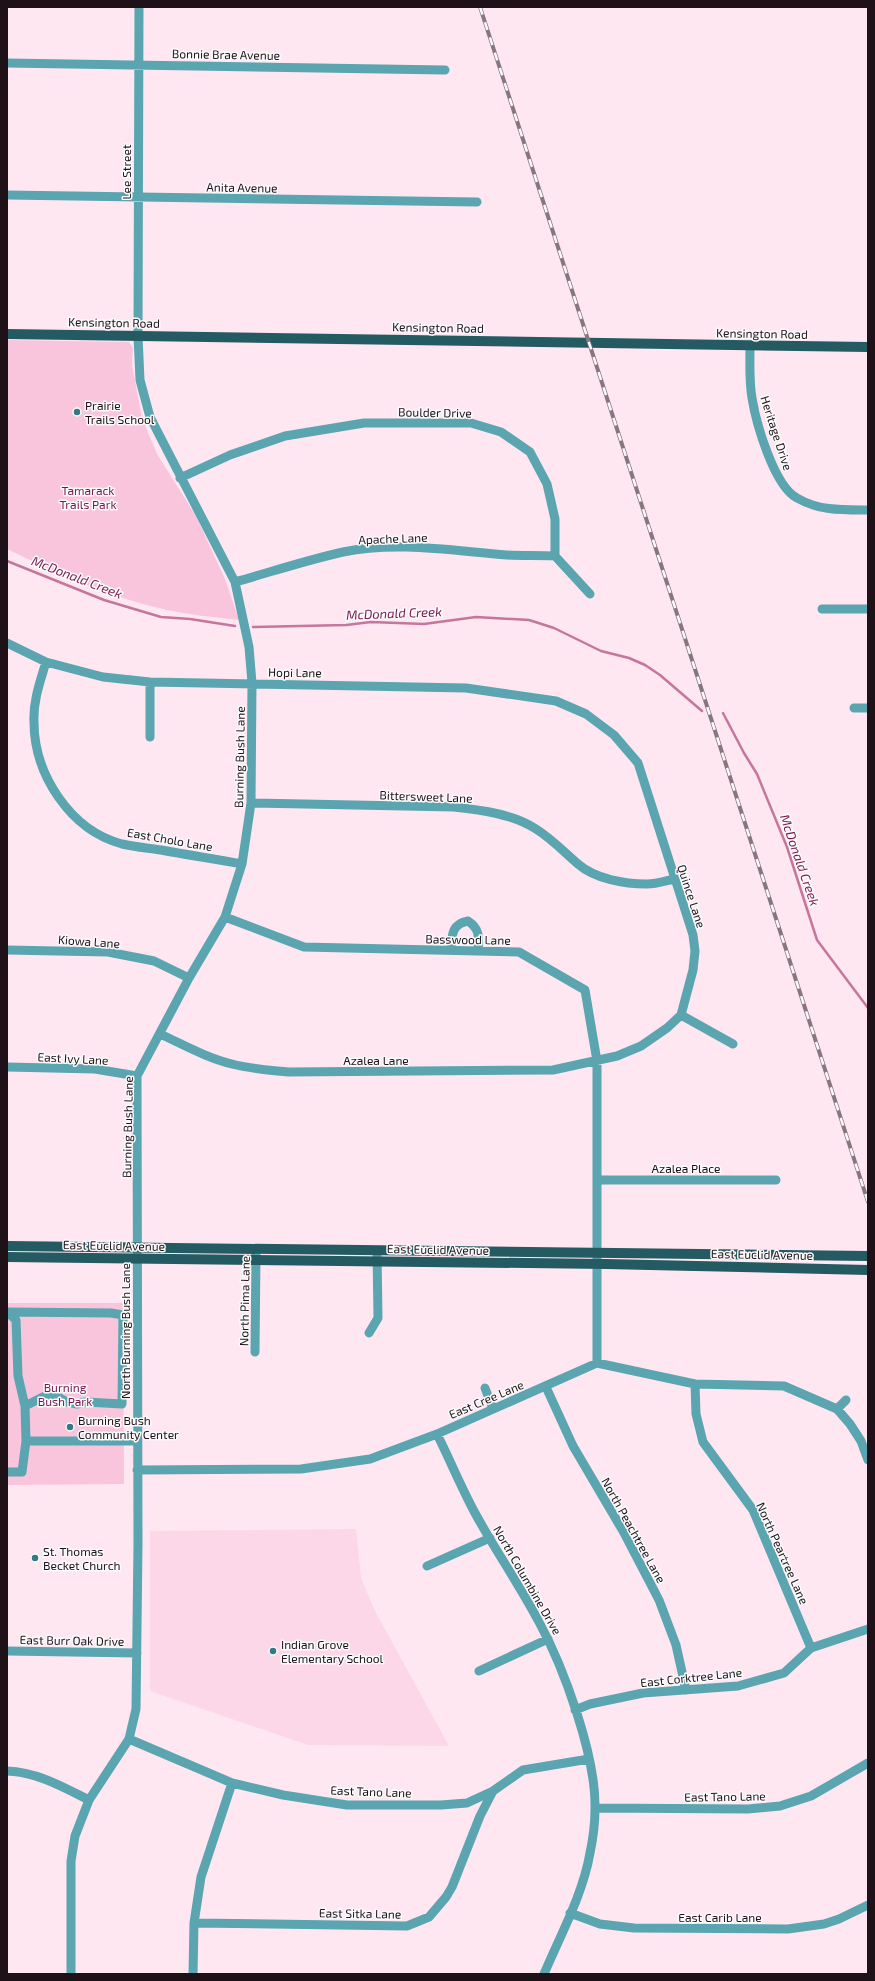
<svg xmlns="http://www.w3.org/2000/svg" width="875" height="1981" font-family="'Exo 2',sans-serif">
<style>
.built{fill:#fcd7e7}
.green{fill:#f9c5dc}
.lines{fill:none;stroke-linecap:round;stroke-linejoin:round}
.stream{stroke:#c5769c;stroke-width:2.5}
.minor{stroke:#5aa5b0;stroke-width:9}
.major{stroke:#245a61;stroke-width:10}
.rail-casing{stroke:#87767e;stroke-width:4}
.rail{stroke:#fbfbfb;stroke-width:2.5;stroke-dasharray:8;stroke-linecap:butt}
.poi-dot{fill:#337a84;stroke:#fbfbfb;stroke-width:1.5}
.labels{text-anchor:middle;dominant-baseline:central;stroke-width:3;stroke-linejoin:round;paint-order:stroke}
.street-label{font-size:12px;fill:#1e1218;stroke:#fbfbfb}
.poi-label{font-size:12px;fill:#1e1218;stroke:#fbfbfb;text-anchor:start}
.park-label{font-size:12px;fill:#76174f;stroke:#fbfbfb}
.water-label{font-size:13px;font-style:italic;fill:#781950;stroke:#fbfbfb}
</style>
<rect width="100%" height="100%" fill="#fee7f1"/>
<path class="built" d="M356 1529 361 1578 375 1611 449 1746 308 1745 150 1691V1531Z"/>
<path class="green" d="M7 340 129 342 133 348 132 365 142 418 157 454 196 516 225 579 239 620C214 617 188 615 163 609 109 597 57 573 7 549Z
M7 1303H123L124 1484 7 1485Z"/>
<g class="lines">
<path class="stream" d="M7 561 104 600 161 617 190 619 235 626
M253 627 346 625 371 622 424 624 476 617 529 620 554 628 601 651 629 658 645 665 660 675 702 711
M723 713 744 753 757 774 787 847 817 940 868 1008"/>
<path class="minor" d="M7 63 445 70
M7 195 477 202
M750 346C750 363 749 381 752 398 756 423 774 486 797 498 819 511 843 510 868 510
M180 478 230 455 285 436 364 423H471L501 432 530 452 547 484 555 519V556L590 594
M235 582C271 572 307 560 343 552 398 541 453 551 507 555 523 556 539 555 555 556
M822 609H868
M7 643 46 662 103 677 150 682 466 688 556 701 586 714 614 735 638 763 693 935 695 951 693 970 681 1015 667 1028 641 1046 617 1056 553 1070 288 1072C269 1070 251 1069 232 1064 207 1058 184 1045 160 1034
M46 662C40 682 33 701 34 722 34 774 70 830 122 844 135 847 148 848 161 850 188 855 215 859 242 864
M854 708H868
M150 737V682
M251 803 454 807C481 810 513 814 536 829 552 839 564 852 578 864 595 879 625 884 647 884 656 884 665 881 674 879
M225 917 304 947 519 952 585 990 597 1061V1363
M7 950 108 952 154 961 189 978
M451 950C452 936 451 924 468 921 480 929 479 937 478 951
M681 1015 733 1044
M7 1067 95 1069 137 1076
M597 1180H776
M7 1312 16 1320 18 1376 25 1406 26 1441 22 1472H7
M8 1312 111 1313 123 1315 122 1404 86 1402 77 1404 67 1402 54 1395 45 1396 25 1406
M369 1333 378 1318 377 1251
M255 1352 256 1253
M695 1384 696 1414 703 1442 753 1510 811 1648
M546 1387 573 1446 623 1531 659 1600 676 1645 686 1690
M485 1388 493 1409
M837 1409 846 1400
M437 1434C450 1460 461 1487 475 1513 495 1550 519 1584 539 1622 564 1668 596 1756 595 1808 595 1823 593 1839 590 1853 583 1894 560 1936 544 1974
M26 1441H137
M137 1470 301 1469 370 1459 437 1434 597 1363 695 1384 784 1386 837 1409 850 1424 861 1441 868 1460
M427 1566 490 1538
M7 1651 137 1653
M479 1671 548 1639
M575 1710 590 1704 643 1693 738 1686 784 1673 811 1648 868 1629
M129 1739 232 1783 283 1795 347 1805H441L467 1803 493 1791 523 1770 589 1759
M7 1771C37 1772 63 1787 89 1800
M595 1808 748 1809 780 1806 811 1796 868 1763
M570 1913 600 1924 634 1928 788 1929 824 1924 839 1919 868 1905
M194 1923 407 1926 429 1917 446 1897 452 1887 480 1816 493 1791
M71 1974V1861L75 1836 89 1800 129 1739 136 1709 138 1544 137 1076 189 978 225 917 242 864 251 803 252 683 249 647 235 582 150 417 140 380 138 336 139 7
M193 1974 194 1923 201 1877 232 1783"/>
<path class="major" d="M7 334 868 347
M7 1246 868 1256
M7 1257 606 1264 868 1270"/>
<g class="rail-casing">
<path id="rail" d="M480 7 868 1202"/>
</g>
<use href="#rail" class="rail"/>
</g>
<g class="poi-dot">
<circle cx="77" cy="412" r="4"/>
<circle cx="70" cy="1427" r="4"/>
<circle cx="35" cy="1558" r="4"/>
<circle cx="273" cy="1651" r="4"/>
</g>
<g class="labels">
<g class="street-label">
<text transform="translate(226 54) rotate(1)">Bonnie Brae Avenue</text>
<text transform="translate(126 172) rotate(-90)">Lee Street</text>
<text transform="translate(242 187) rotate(1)">Anita Avenue</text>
<text transform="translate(114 322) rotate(1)">Kensington Road</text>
<text transform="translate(438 327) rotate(1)">Kensington Road</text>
<text transform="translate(762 333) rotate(1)">Kensington Road</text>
<text transform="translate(435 412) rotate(1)">Boulder Drive</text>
<text transform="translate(777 433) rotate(72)">Heritage Drive</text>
<text transform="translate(393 538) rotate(-2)">Apache Lane</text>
<text transform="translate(295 672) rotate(1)">Hopi Lane</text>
<text transform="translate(239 757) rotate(-89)">Burning Bush Lane</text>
<text transform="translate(426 796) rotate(2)">Bittersweet Lane</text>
<text transform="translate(170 839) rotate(10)">East Cholo Lane</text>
<text transform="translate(692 896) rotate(72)">Quince Lane</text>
<text transform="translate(468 939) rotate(1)">Basswood Lane</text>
<text transform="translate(89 941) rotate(4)">Kiowa Lane</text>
<text transform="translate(73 1058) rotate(3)">East Ivy Lane</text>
<text x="376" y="1060">Azalea Lane</text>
<text transform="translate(127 1127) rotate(-89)">Burning Bush Lane</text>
<text x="686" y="1168">Azalea Place</text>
<text transform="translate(114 1245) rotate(1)">East Euclid Avenue</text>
<text transform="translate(438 1249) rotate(1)">East Euclid Avenue</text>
<text transform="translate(762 1254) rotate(1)">East Euclid Avenue</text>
<text transform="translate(244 1301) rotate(-89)">North Pima Lane</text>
<text transform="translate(125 1331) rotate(-90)">North Burning Bush Lane</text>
<text transform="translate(486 1399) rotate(-23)">East Cree Lane</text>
<text transform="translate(634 1530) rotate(61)">North Peachtree Lane</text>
<text transform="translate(783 1553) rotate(66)">North Peartree Lane</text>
<text transform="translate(528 1580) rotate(60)">North Columbine Drive</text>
<text transform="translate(72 1640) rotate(1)">East Burr Oak Drive</text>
<text transform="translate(691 1677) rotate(-6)">East Corktree Lane</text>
<text transform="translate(371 1791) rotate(2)">East Tano Lane</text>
<text transform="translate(725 1796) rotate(-1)">East Tano Lane</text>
<text transform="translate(360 1913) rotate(1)">East Sitka Lane</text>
<text x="720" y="1917">East Carib Lane</text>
</g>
<g class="poi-label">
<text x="85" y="405">Prairie<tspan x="85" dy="14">Trails School</tspan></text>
<text x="78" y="1420">Burning Bush<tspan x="78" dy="14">Community Center</tspan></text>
<text x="43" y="1551">St. Thomas<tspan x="43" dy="14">Becket Church</tspan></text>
<text x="281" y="1644">Indian Grove<tspan x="281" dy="14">Elementary School</tspan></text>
</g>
<g class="park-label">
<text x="88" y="490">Tamarack<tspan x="88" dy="14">Trails Park</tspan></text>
<text x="65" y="1387">Burning<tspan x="65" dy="14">Bush Park</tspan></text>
</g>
<g class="water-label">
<text transform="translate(77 577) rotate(21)">McDonald Creek</text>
<text transform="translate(394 613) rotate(-2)">McDonald Creek</text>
<text transform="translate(800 860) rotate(71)">McDonald Creek</text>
</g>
</g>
<rect width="875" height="1981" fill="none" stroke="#1e1218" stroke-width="16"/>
</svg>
